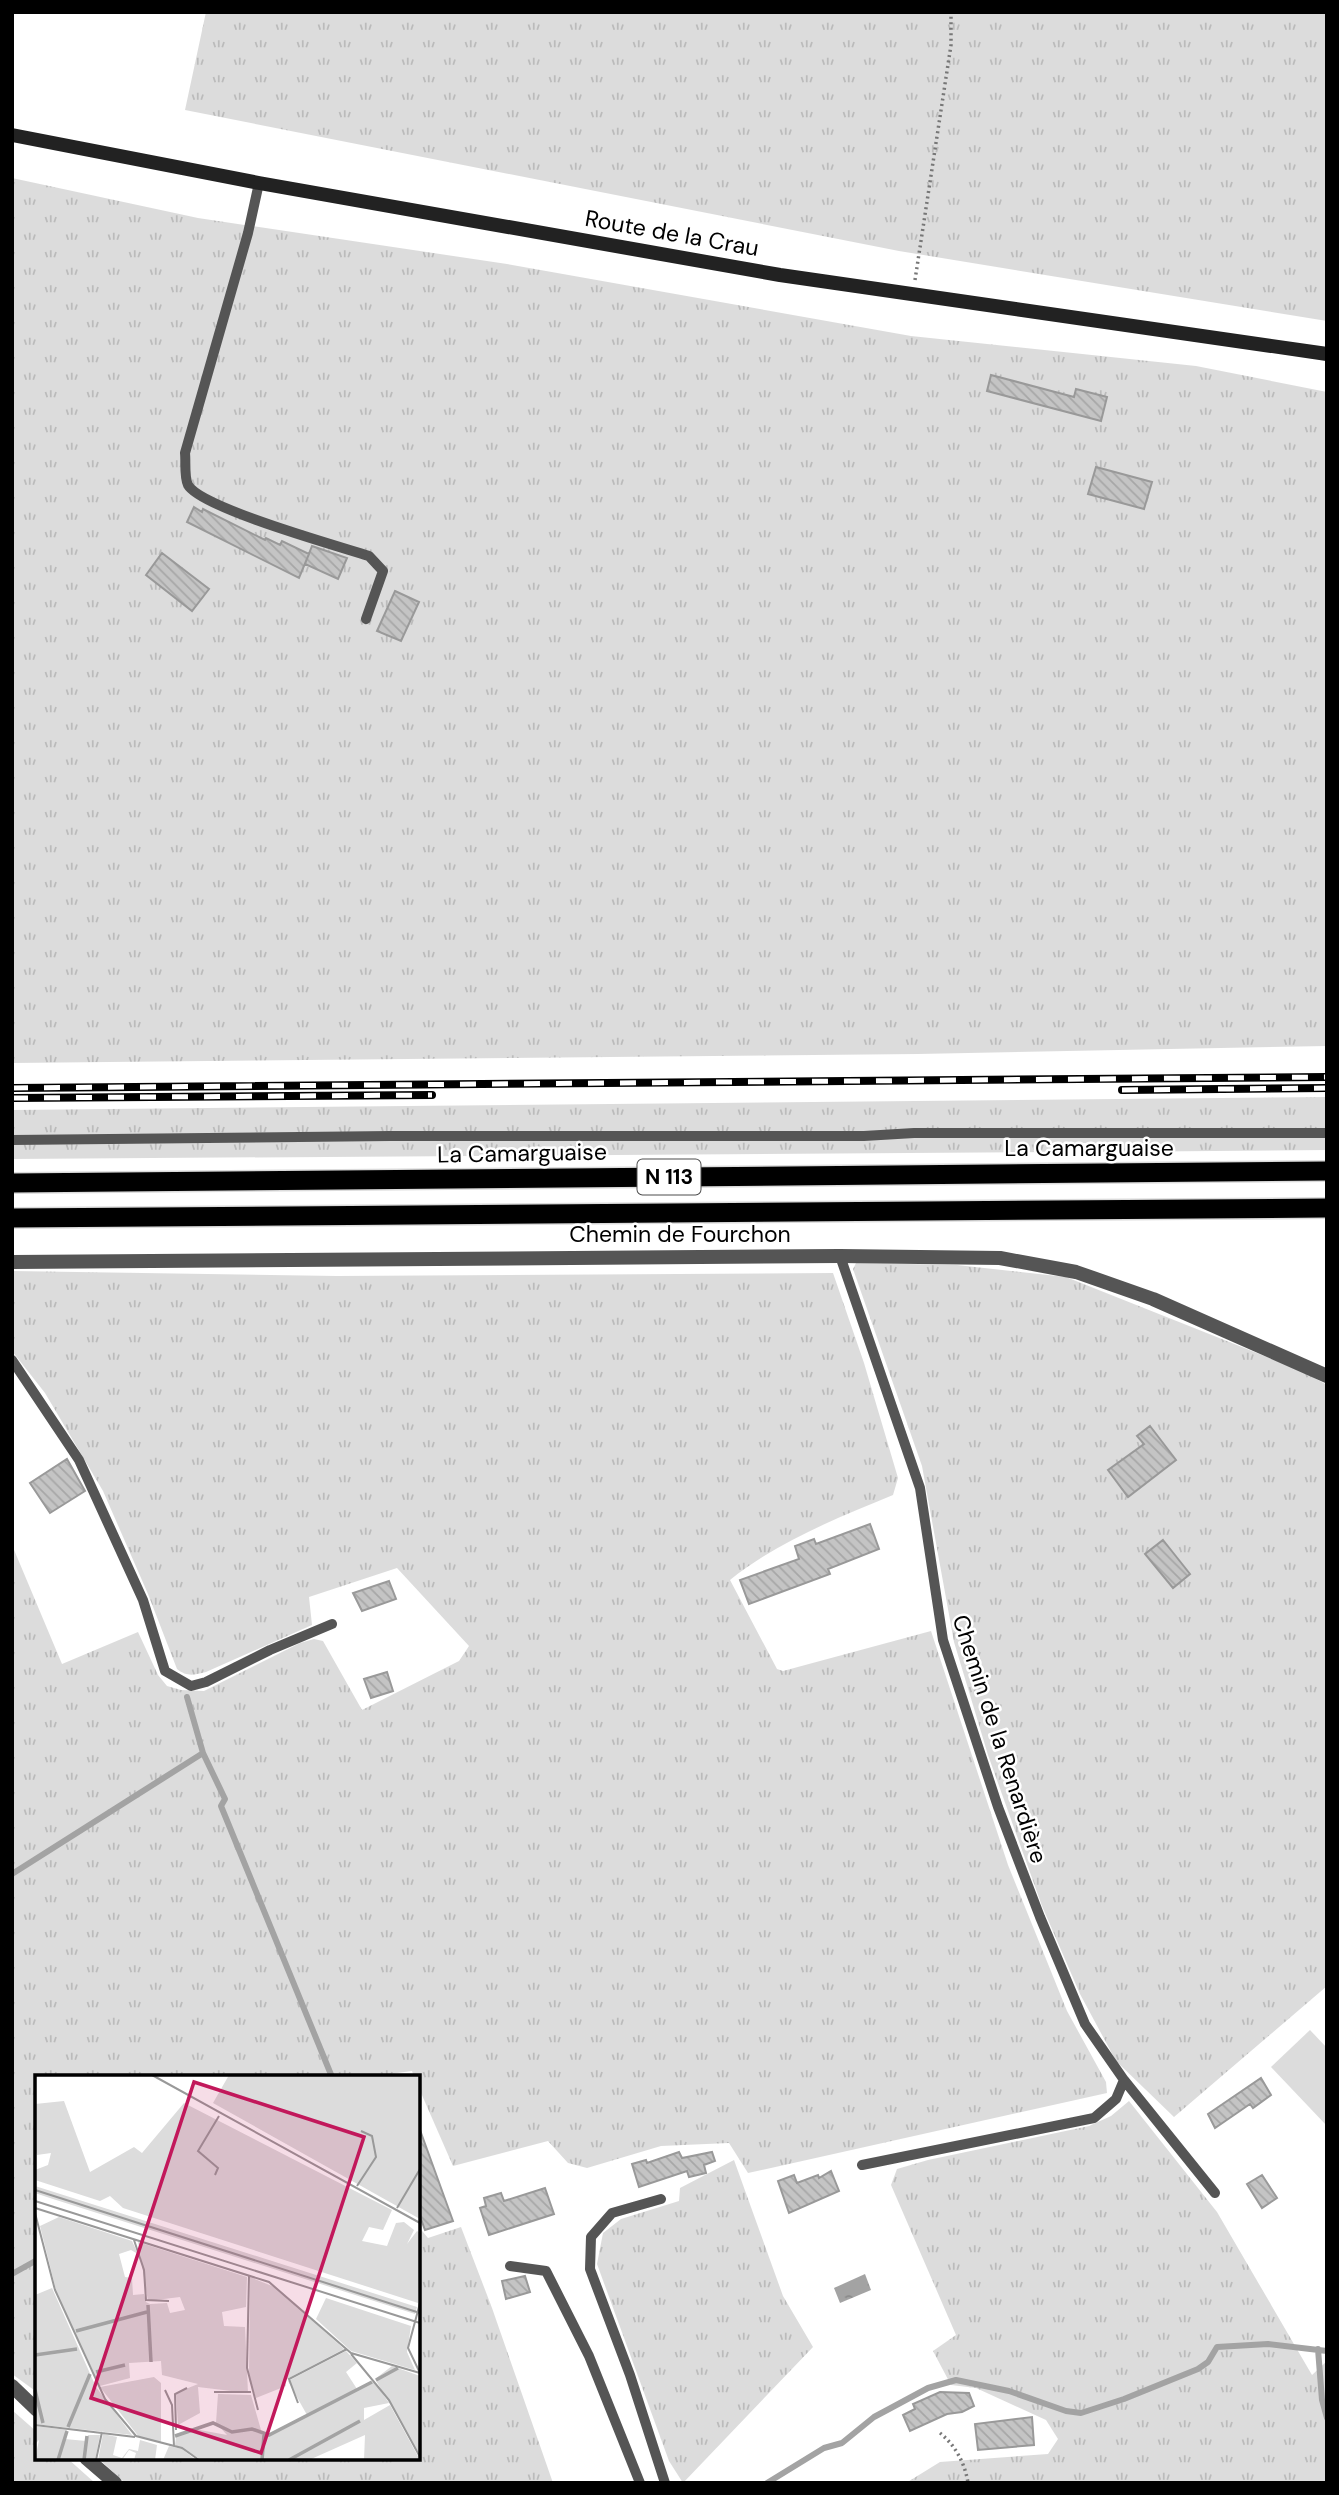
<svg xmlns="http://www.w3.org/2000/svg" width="1339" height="2495" font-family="'DM Sans',sans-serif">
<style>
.grass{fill:url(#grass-tufts)}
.pitch{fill:#dcdcdc}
.water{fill:url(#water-ripples)}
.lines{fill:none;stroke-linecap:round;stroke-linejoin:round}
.stream{stroke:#a3a3a3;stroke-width:6}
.building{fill:url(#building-back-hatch);stroke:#999;stroke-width:2}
.trunk-casing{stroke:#dbdbdb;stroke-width:22}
.path{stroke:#777;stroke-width:3.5;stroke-dasharray:2 3.5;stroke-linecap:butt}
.service{stroke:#555;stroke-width:10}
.minor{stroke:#555;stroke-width:14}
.secondary{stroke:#222;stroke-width:14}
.trunk{stroke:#000;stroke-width:19}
.rail-casing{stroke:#000;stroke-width:8}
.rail{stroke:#fff;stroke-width:5;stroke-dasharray:16;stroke-linecap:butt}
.labels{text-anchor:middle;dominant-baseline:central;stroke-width:5;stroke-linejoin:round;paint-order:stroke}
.shield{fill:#fff;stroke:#4c4c4c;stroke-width:2}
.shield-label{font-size:21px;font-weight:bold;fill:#000}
.street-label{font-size:23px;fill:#000;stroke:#fff}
.inset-river{fill:none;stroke:#a3a3a3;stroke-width:3.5}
.inset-road{fill:none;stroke:#999;stroke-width:2}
.view{fill:#c2185b;fill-opacity:0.15;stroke:#c2185b;stroke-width:3.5}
.inset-edge{fill:none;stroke:#000;stroke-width:3.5}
</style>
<defs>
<pattern id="grass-tufts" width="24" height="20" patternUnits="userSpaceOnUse" patternTransform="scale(1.75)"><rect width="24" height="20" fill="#dcdcdc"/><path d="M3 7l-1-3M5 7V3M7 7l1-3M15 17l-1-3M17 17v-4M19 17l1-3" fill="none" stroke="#bbb"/></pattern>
<pattern id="water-ripples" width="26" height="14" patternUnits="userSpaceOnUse" patternTransform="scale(1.75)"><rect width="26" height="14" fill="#a3a3a3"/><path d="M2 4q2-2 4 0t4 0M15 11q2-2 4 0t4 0" fill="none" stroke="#8b8b8b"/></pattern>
<pattern id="building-back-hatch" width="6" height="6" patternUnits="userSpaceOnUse" patternTransform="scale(1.75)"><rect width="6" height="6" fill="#c4c4c4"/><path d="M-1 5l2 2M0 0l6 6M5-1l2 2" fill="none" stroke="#a7a7a7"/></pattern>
</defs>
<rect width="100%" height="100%" fill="#fff"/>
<path class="grass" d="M206 12H1327V321L899 251 185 110Z
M12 178 198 218 507 264 911 336 1196 366 1327 392V1046L918 1054 12 1063Z
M1327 1097V1150L1095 1152V1143H1063L1062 1152 12 1159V1110Z
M856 1263 957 1265 1066 1277 1302 1371 1327 1385V1986L1174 2117 1116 2061 1080 1994 1042 1906 988 1755 954 1642 922 1466 853 1269Z
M12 1271 337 1276 833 1273 864 1363 898 1478 893 1495C837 1518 777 1542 730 1580L777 1669 783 1671 931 1631 1008 1865 1067 2011 1106 2082 1107 2093 748 2173 729 2143 661 2146 587 2168 568 2163 548 2141 453 2166 418 2086V2077H414L412 2071 367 2077H37V2389L34 2390 12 2374V1545L62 1664 138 1632 158 1675 167 1686 181 1690 204 1691 300 1643 314 1639 323 1641 362 1710 459 1661 469 1646 397 1568 309 1597 312 1625 206 1672C194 1675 187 1677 177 1669L148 1594 103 1491 45 1393 12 1351Z
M1129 2101 1217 2212 1312 2375 1327 2361V2483H906L940 2462 1048 2454 1058 2439 1046 2420 976 2388 951 2385 933 2351 956 2335 891 2185 897 2169 928 2160 1089 2126 1111 2116Z
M734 2160 783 2296 813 2347 683 2483 669 2461 597 2264 603 2233 621 2219 679 2201 680 2188Z
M418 2226 428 2238 461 2227 492 2308 553 2483H125L98 2458H418Z
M12 2410 37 2432V2458H67L95 2483H12Z"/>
<path class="pitch" d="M1310 2030 1327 2048V2126L1271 2067Z"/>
<path class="water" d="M865 2274 871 2290 840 2303 834 2288Z"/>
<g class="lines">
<path class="stream" d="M187 1697 203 1753 225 1799 221 1806 332 2077
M12 1874 203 1753
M12 2274 37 2260
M1318 2349 1322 2400 1327 2418
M767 2483 824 2448 842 2443 874 2417 889 2409 928 2388 956 2380 1009 2391 1066 2411 1081 2413 1124 2399 1198 2369 1208 2362 1217 2347 1268 2344 1327 2351"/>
</g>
<path class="building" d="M991 375 1074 397 1076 389 1107 397 1101 421 987 391Z
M1096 467 1152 482 1144 509 1088 494Z
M194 507 202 512 203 509 265 540 266 538 280 545 282 541 309 554 299 578 187 522Z
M312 546 347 558 338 579 305 564Z
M162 553 209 589 192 611 146 575Z
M395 591 419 602 401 641 377 631Z
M1150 1426 1176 1460 1128 1497 1108 1470 1144 1444 1137 1436Z
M67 1459 85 1491 50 1513 30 1483Z
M870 1524 879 1549 828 1569 830 1574 749 1604 740 1580 799 1559 795 1546 814 1539 816 1544Z
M1163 1540 1190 1574 1173 1588 1145 1554Z
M389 1581 396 1599 362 1611 353 1593Z
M387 1672 393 1691 371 1698 364 1679Z
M1261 2078 1271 2095 1253 2108 1250 2104 1215 2128 1208 2114Z
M420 2130 453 2221 425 2230 418 2211Z
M679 2152 682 2158 712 2152 715 2161 704 2165 706 2173 689 2177 687 2171 639 2187 632 2164 646 2160 647 2163Z
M831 2171 839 2191 789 2213 778 2181 794 2175 797 2183 818 2175 819 2178Z
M1262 2175 1277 2198 1262 2208 1247 2184Z
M545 2188 554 2214 489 2235 480 2208 486 2206 484 2198 501 2193 504 2201Z
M525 2276 530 2292 506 2299 502 2281Z
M940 2392 969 2393 974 2406 962 2412 947 2414 910 2431 903 2415 915 2409 913 2404Z
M1032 2417 1034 2445 978 2450 975 2424Z"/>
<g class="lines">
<g class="trunk-casing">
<path id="trunk" d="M12 1183 1327 1171
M12 1218 1327 1208"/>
</g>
<path class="path" d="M915 280 951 45V12
M940 2433C955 2445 965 2463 968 2483"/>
<path class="service" d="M259 183 248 233 185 453C186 462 184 477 188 485 201 508 338 546 369 556L383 571 366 619
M12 1140 390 1136H864L914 1133H1327
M840 1256 920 1488 943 1640 998 1807 1040 1917 1085 2024 1124 2080 1215 2193
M12 1360 79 1460 143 1600 165 1671 191 1686 206 1682 270 1650 332 1624
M862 2165 1094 2118 1116 2099 1124 2080
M661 2199 612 2213 591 2237 590 2269 630 2375 665 2483
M510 2266 546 2271 589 2356 640 2483"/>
<path class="minor" d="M12 1262 840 1256 1000 1258 1076 1272 1153 1299 1327 1376
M12 2386 37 2410
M86 2458 115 2483"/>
<path class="secondary" d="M12 135 259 183 780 275 1327 354"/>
<use href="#trunk" class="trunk"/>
<g class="rail-casing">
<path id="rail" d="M12 1088 1327 1077
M1122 1090 1327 1088
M12 1098 432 1095"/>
</g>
<use href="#rail" class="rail"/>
</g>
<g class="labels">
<rect class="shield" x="637.5" y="1159.5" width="63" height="35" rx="5"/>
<g class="shield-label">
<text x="669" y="1177">N 113</text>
</g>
<g class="street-label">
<text transform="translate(672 233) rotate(10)">Route de la Crau</text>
<text x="1089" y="1148">La Camarguaise</text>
<text transform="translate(522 1153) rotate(-1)">La Camarguaise</text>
<text x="680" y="1234">Chemin de Fourchon</text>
<text transform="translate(1000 1739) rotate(72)">Chemin de la Renardière</text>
</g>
</g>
<g transform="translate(35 2075)">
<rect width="385" height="385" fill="#fff"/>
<path d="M194 0H385V144L178 28ZM29 26 55 97 99 72 107 78 149 28 357 135 348 155 334 152 327 166 352 171 361 148 369 147 379 155 372 169 382 156 385 158 383 228 88 133 75 121 65 126 0 105V95L13 90 16 78 2 80 0 75V29ZM0 111 382 232 380 239 18 124 0 118ZM24 142 97 166 103 179 96 175 84 179 90 202 97 203 98 220 109 219 111 227 115 229 132 228 135 238 150 235 145 222 113 226 103 167 212 202 211 232 187 237 189 251 210 252 213 318 163 312 165 338 143 350 141 318 163 309 127 300 126 286 94 288 95 303 65 311 22 219 5 151ZM215 202 242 213 309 274 250 305 251 311 221 323 214 304ZM17 213 61 312 97 360 0 349V220ZM291 223 376 251 372 277 380 295 316 276 281 244ZM311 276 322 288 311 297 322 314 339 306 354 328 329 333V345L355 330 385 385H329L330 360 274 385H167L140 370 141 362 154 353 192 360 181 348 183 319 216 320 228 362 272 340 253 306ZM357 291 385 301V380L340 304ZM119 302 126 308V368L104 362 65 312ZM0 351 32 355 30 364 51 366 53 360H65L60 385H0L4 365 0 369ZM68 359 82 362 78 380 87 383 94 374 103 376 105 365 122 370 120 385H99L101 378 94 375 87 385H63ZM134 371 147 374 161 385H128Z" fill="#dcdcdc"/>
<path class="inset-river" d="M113 230 116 287M41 256 112 237M0 280 42 274M61 297 90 290M341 305 363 293M0 315 8 348M33 352 55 299M140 361 178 348 197 357 217 354 234 360 337 307M23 385 32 356M49 385 52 361M227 385 229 360M254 385 325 346"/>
<path class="inset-road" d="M117 0 385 148M180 100 183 93 163 76 184 41M322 111 341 82 337 61 326 56M0 115 385 238M0 126 385 248M0 133 234 207 316 278 385 298M362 133 385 94M0 138 20 215 70 324 101 361 147 373 164 385M99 165 109 195 111 225 134 226M214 201 212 293 223 335M385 228 373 273 385 298M316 279 354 325 385 382M130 315 137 330 139 371M179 317H216M263 328 254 304 312 274M0 350 100 362M141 355 140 319 152 313M61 385 67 357"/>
<path class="view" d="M159 7 329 62 226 378 56 323Z"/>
<rect width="385" height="385" class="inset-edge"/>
</g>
<rect width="1339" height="2495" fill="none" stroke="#000000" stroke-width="28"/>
</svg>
